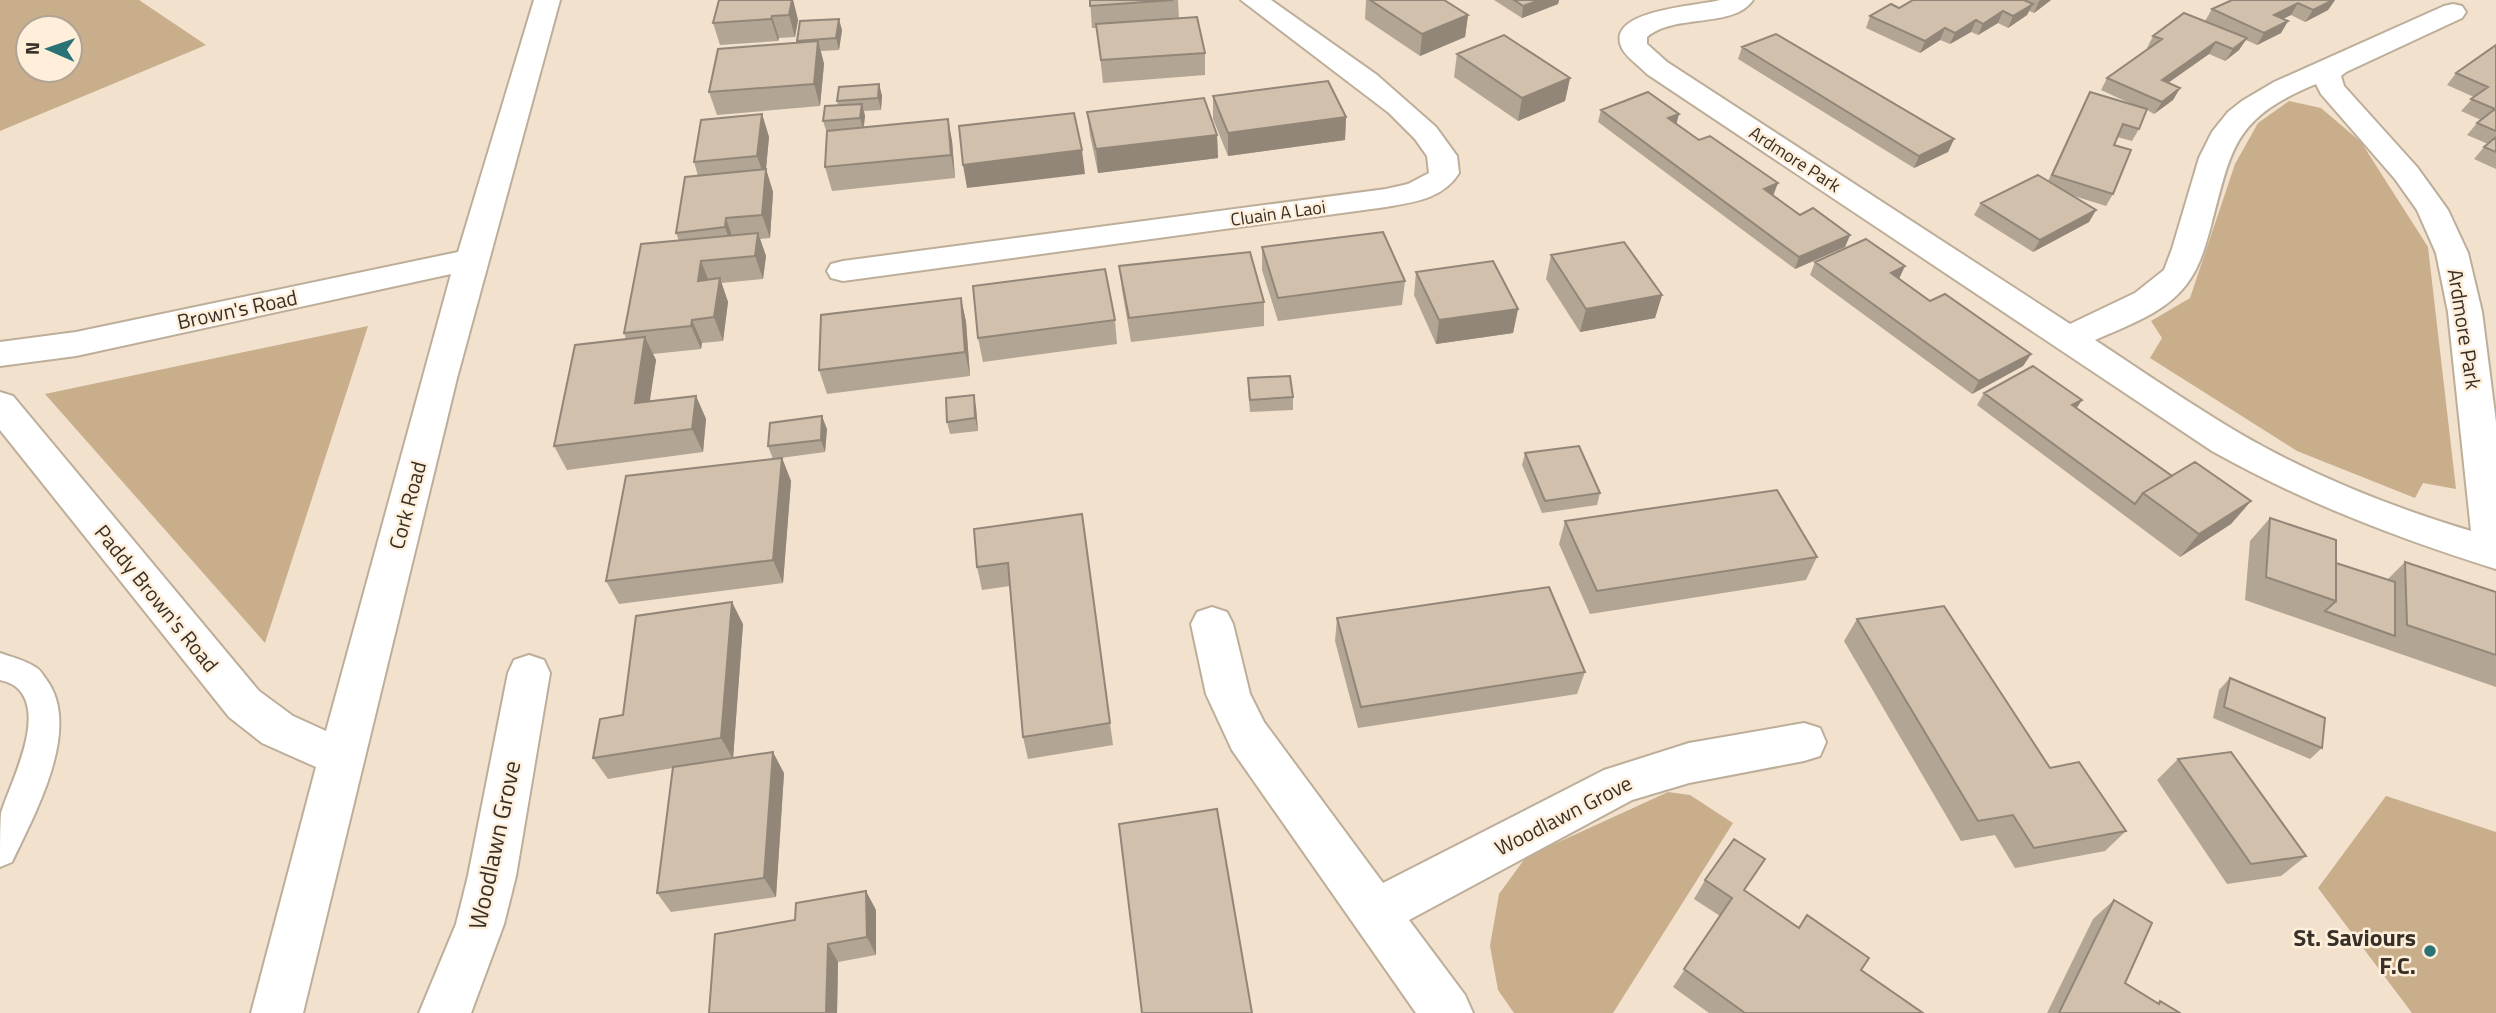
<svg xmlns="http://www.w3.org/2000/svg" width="2496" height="1013" font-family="'Titillium Web',sans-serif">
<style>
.green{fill:#c9ae8c;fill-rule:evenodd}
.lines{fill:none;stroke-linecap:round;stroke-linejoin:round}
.lane-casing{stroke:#bdae9a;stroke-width:4}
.street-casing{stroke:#bdae9a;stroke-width:4}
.secondary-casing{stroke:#bdae9a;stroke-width:4}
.lane{fill:#fff;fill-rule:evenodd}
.street{fill:#fff;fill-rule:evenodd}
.secondary{fill:#fff;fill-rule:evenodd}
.wall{fill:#b3a594}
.shaded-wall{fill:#928678}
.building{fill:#d0c0ac;stroke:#928678;stroke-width:2}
.poi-dot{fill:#297376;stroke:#ffefda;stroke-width:2.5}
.labels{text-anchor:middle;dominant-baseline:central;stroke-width:5;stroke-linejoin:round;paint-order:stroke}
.far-street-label{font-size:18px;fill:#363028;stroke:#ffefda}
.street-label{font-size:21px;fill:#363028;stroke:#ffefda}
.near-street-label{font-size:24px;fill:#363028;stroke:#ffefda}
.near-poi-label{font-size:24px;font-weight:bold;fill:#363028;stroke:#ffefda;text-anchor:end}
</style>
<rect width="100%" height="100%" fill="#f1e1cd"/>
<path class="green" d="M0 0H139L206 45 0 131ZM28 28H70V70H28Z
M2289 101 2321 108 2361 142 2428 247 2456 489 2423 483 2415 498 2297 451 2150 358 2162 338 2151 321 2190 298 2235 164 2258 123Z
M368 326 265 643 45 394Z
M1668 792 1690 795 1733 823 1613 1013H1514L1498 990 1490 946 1499 894 1526 857Z
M2386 796 2496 832V1013H2412L2318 888Z"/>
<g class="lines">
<g class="lane-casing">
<path id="lane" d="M0 653C11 657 25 660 35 667 40 669 43 675 46 679 83 728 34 815 12 862L0 867C0 851 0 828 1 813 10 783 49 712 15 686 11 683 4 681 0 680Z"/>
</g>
<g class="street-casing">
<path id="street" d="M1241 0H1271L1377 75 1436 127 1457 156 1459 173C1443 199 1414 202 1386 207L843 281 831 278 827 271 831 264 843 261 1386 189 1408 184 1429 173 1427 156 1415 139 1389 113Z
M1720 0H1753C1733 29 1675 13 1647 37V44L1667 62 2070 324 2135 293 2164 270 2172 249 2199 158 2212 132 2228 112 2242 101 2274 82 2444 6 2453 4 2462 6 2466 12 2462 18 2346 72 2341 76 2344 86 2417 167 2448 210 2468 253 2482 312 2496 422V569C2397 538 2303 502 2212 451L1647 74C1640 66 1624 56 1621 46 1607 9 1701 6 1720 0ZM2316 84 2321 94 2395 179 2417 210 2436 253 2448 312 2471 531C2391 507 2311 475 2239 433 2190 404 2142 371 2095 340 2126 326 2165 313 2186 285 2200 267 2205 247 2211 226 2232 146 2234 118 2316 84Z
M1212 607 1227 612 1233 624 1250 694 1264 722 1383 883 1604 770 1689 743 1804 723 1820 728 1826 742 1820 756 1804 761 1689 783 1632 800 1409 920 1465 995 1473 1013H1416L1232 750 1206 694 1191 624 1197 612Z
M529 655 544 660 550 673 516 876 504 924 471 1013H419L456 924 468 876 508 673 514 660Z"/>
</g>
<g class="secondary-casing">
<path id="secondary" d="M534 0H560L457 378 303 1013H251L316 767 262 743 229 717 0 430V392L13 396 259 691 293 716 326 731 451 274 76 356 0 366V342L76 332 458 252Z"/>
</g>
<use href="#lane" class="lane"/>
<use href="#street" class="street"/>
<use href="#secondary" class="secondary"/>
</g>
<path class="wall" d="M719 0H793L798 20 795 37 779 38 778 41 720 45 713 23Z
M1090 0H1178L1179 18 1205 53V75L1103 83 1097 28H1092Z
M1366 0H1444L1468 15 1465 37 1420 56 1365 19Z
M1494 0H1559L1558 4 1522 18Z
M1933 0H2051L2034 13 2029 11 2027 15 2008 28 1998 23 1978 35 1971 32 1950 44 1940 40 1920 53 1866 28 1870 16 1899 8Z
M2335 0 2328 10 2305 22 2291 15 2283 19 2288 21 2281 33 2257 45 2246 40 2239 50 2225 61 2209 54 2168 83 2180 88 2173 100 2154 114 2147 110 2139 129 2132 141 2117 137 2114 145 2113 194 2106 206 2074 196 2096 210 2089 222 2033 252 1974 215 1981 203 2048 181 2090 92 2136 106 2101 90 2107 78 2148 49 2147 48 2153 36 2222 29 2205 21 2212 9Z
M842 30 839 50 821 51 824 64 820 106 717 115 709 92 797 43V41Z
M2496 45V169L2474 159 2484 147 2488 144 2467 135 2477 123 2481 120 2461 111 2474 97 2447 85 2456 73Z
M1742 47 1954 139 1948 152 1914 168 1738 59Z
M1457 54 1570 78 1565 101 1518 121 1454 77Z
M879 84 882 96 881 110 864 111 865 116 864 127 948 119 952 141 955 178 832 191 825 167 827 133 823 121 838 105 837 101Z
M1213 96 1346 117 1345 140 1228 156 1213 119Z
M1601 110 1676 124 1800 215 1850 235 1845 247 1795 269 1598 122Z
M1087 112 1217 135 1218 158 1098 173 1090 135Z
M762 114 769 137 766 169 773 192 770 238 760 239 766 256 763 279 721 283 728 302 723 341 702 343 701 349 653 354 656 360 649 402 696 396 706 419 703 452 567 470 554 446 626 339 624 333 679 241 676 233 698 176 694 162Z
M1262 247 1405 281 1402 305 1278 321 1262 270Z
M1551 255 1662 295 1655 318 1580 332 1546 279Z
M1815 262 1899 279 1930 301 2031 354 2023 366 1972 394 1810 275Z
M1119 266 1264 302V326L1131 342 1122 290Z
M1416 272 1518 309 1513 333 1436 344 1414 295Z
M961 298 966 322 970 376 827 394 819 370Z
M1115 320 1117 344 983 362 978 338Z
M1248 378 1293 397V410L1250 412 1248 390Z
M1984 393 2082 400 2076 408 2172 476 2251 501 2231 524 2180 557 1977 405Z
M976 407 978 431 950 434 947 422Z
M827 429 825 452 773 459 768 446Z
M1525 453 1600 493 1597 505 1542 513 1522 465Z
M782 458 791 481 783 583 619 604 606 581Z
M1082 514 1113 745 1028 759 1023 737 1010 586 982 590 977 567Z
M2270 518 2336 563 2387 580 2405 562 2496 592V687L2245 600 2250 541Z
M1565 521 1817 557 1806 580 1590 614 1559 544Z
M1337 618 1585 672 1577 694 1358 728 1335 641Z
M1857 619 2050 768 2126 831 2105 851 2015 868 1995 835 1961 841 1844 641Z
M743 624 733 758 784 773 776 897 671 912 657 893 673 768 608 779 593 758 623 715Z
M2230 678 2322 748 2310 759 2213 718 2219 690Z
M2178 759 2306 856 2281 876 2227 884 2157 780Z
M1705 880 1745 890 1798 928 1807 915 1861 970 1923 1013H1709L1673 987 1720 916 1694 899Z
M2114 900 2125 983 2157 1003 2160 1001 2180 1013H2047L2093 919Z
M876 910V955L838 962 837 1013H709Z"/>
<path class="shaded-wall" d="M792 0H793L798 20 795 37 789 15Z
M1540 0H1559L1558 4 1522 18 1523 6Z
M2041 0H2051L2034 13 2039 1Z
M2333 0H2335L2328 10 2305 22 2313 10Z
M2298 3 2291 15 2267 26 2274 15Z
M2033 4 2027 15 2008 28 2013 16Z
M2003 11 1998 23 1978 35 1983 24Z
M1468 15 1465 37 1420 56 1422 34Z
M772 16 779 38 778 41 771 19Z
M839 19 842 30 839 50 836 38Z
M1976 20 1971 32 1950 44 1955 33Z
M2288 21 2281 33 2257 45 2264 33Z
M1945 28 1940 40 1920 53 1925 41Z
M2247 38 2239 50 2225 61 2233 49Z
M818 41 824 64 820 106 814 84Z
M2216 42 2209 54 2155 92 2162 80Z
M1570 78 1565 101 1518 121 1522 98Z
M879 84 882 96 881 110 878 98Z
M2180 88 2173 100 2154 114 2162 102Z
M862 104 865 116 863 130 860 118Z
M762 114 769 137 765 179 757 156Z
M1679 114 1676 126 1668 118Z
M1346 117 1345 140 1228 156V133Z
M948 119 952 141 955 178 951 155Z
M1217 135 1218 158 1098 173 1096 149Z
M1954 139 1948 152 1914 168 1919 156Z
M1082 150 1085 174 967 188 963 165Z
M766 169 773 192 770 238 762 215Z
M1778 183 1773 196 1764 189Z
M2096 210 2089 222 2033 252 2040 240Z
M726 218 734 242 733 251 725 227Z
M758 233 766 256 763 279 755 256Z
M1850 235 1845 247 1795 269 1799 257Z
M701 261 710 284 698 281Z
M1905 266 1899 279 1891 273Z
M720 278 728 302 723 341 714 317Z
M1662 295 1655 318 1580 332 1586 309Z
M961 298 966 322 970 376 965 352Z
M1518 309 1513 333 1436 344 1439 320Z
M692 320 702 343 701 349 691 326Z
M645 337 656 360 646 427 635 403Z
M2031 354 2023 366 1972 394 1979 381Z
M974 395 976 407 978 431 975 418Z
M696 396 706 419 703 452 692 429Z
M2082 400 2074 412 2072 405Z
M822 416 827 429 825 452 821 440Z
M782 458 791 481 783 583 773 560Z
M2251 501 2231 524 2180 557 2199 534Z
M732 602 743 624 733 759 721 738Z
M773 752 784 773 776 897 764 878Z
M866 891 876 910V955L867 937Z
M828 944 838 962 837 1013H826Z"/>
<path class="building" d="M719 0H792L789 15 772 16 771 19 713 23Z
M1090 0H1173L1090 6Z
M1370 0H1444L1468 15 1422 34Z
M1514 0H1540L1523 6Z
M1913 0H2024L2033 4 2013 16 2003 11 1983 24 1976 20 1955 33 1945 28 1925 41 1870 16 1891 4 1899 8Z
M2232 0H2333L2313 10 2298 3 2274 15 2288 21 2264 33 2212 9Z
M2184 13 2247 38 2233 49 2216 42 2162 80 2180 88 2162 102 2107 78 2162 39 2153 36Z
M1197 17 1205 53 1101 60 1096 24Z
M839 19 836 38 797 41 800 21Z
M1776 34 1954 139 1919 156 1742 47Z
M1504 35 1570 78 1522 98 1457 54Z
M818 41 814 84 709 92 718 49Z
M2496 45V131L2477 123 2495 109 2471 99 2488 87 2456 73Z
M1328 81 1346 117 1228 133 1213 96Z
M879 84 878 98 837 101 839 87Z
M1648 92 1679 114 1668 118 1699 140 1710 136 1778 183 1764 189 1800 215 1813 208 1850 235 1799 257 1601 110Z
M2090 92 2147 109 2139 129 2123 124 2114 145 2131 150 2113 194 2052 175Z
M1204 98 1217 135 1096 149 1087 112Z
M862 104 860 118 823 121 825 106Z
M1074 113 1082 150 963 165 959 126Z
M762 114 757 156 694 162 701 120Z
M948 119 951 155 825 167 827 131Z
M2496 137V152L2484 147Z
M766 169 762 215 726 218 725 227 676 233 685 177Z
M2038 175 2096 210 2040 240 1981 203Z
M1383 232 1405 281 1278 298 1262 247Z
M758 233 755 256 701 261 698 281 720 278 714 317 692 320 691 326 624 333 641 244Z
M1866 239 1905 266 1891 273 1930 301 1945 294 2031 354 1979 381 1815 262Z
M1624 242 1662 295 1586 309 1551 255Z
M1250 252 1264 302 1129 318 1119 266Z
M1493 261 1518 309 1439 320 1416 272Z
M1105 269 1115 320 978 338 973 286Z
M961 298 965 352 819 370 821 315Z
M645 337 635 403 696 396 692 429 554 446 575 345Z
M2033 366 2082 400 2072 405 2172 476 2143 493 2135 504 1984 393Z
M1290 376 1293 397 1250 400 1248 378Z
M974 395 975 418 947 422 946 398Z
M822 416 821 440 768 446 770 423Z
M1579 446 1600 493 1545 501 1525 453Z
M782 458 773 560 606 581 626 476Z
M2195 462 2251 501 2199 534 2143 493Z
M1777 490 1817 557 1597 591 1565 521Z
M1082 514 1110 723 1023 737 1008 563 977 567 974 529Z
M2270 518 2336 540V601L2266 577Z
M2405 562 2496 592V655L2407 625Z
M2336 563 2395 582V636L2325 611 2336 601Z
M1549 587 1585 672 1361 707 1337 618Z
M732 602 721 738 593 758 600 719 623 715 636 616Z
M1944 606 2050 768 2079 762 2126 831 2034 848 2013 815 1978 821 1857 619Z
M2230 678 2325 718 2322 748 2224 707Z
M773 752 764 878 657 893 673 767Z
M2231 752 2306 856 2251 864 2178 759Z
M1217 809 1252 1013H1142L1119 824Z
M1734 839 1765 859 1744 890 1799 928 1807 915 1869 958 1861 970 1923 1013H1745L1684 969 1732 898 1705 880Z
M866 891 867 937 828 944 826 1013H709L715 934 795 920 796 903Z
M2114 900 2152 923 2125 983 2159 1004 2160 1001 2180 1013H2059Z"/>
<circle class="poi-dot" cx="2430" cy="951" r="7"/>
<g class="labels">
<g class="far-street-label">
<text transform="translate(1795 159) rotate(33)">Ardmore Park</text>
<text transform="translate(1278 213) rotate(-8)">Cluain A Laoi</text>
</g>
<g class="street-label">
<text transform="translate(237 309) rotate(-12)">Brown's Road</text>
<text transform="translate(2465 329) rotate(81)">Ardmore Park</text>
<text transform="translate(407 505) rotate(-75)">Cork Road</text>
<text transform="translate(157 598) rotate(51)">Paddy Brown's Road</text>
<text transform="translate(1563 815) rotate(-27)">Woodlawn Grove</text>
</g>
<g class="near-street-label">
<text transform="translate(494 845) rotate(-78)">Woodlawn Grove</text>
</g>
<g class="near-poi-label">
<text x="2416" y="937">St. Saviours<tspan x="2416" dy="28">F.C.</tspan></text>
</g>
</g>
<g transform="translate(49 49) rotate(272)"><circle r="33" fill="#ffefda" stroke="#afa393" stroke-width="2"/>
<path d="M0-5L12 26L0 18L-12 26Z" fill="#297376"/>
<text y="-10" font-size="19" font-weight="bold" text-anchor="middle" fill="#363028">N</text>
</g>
</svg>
